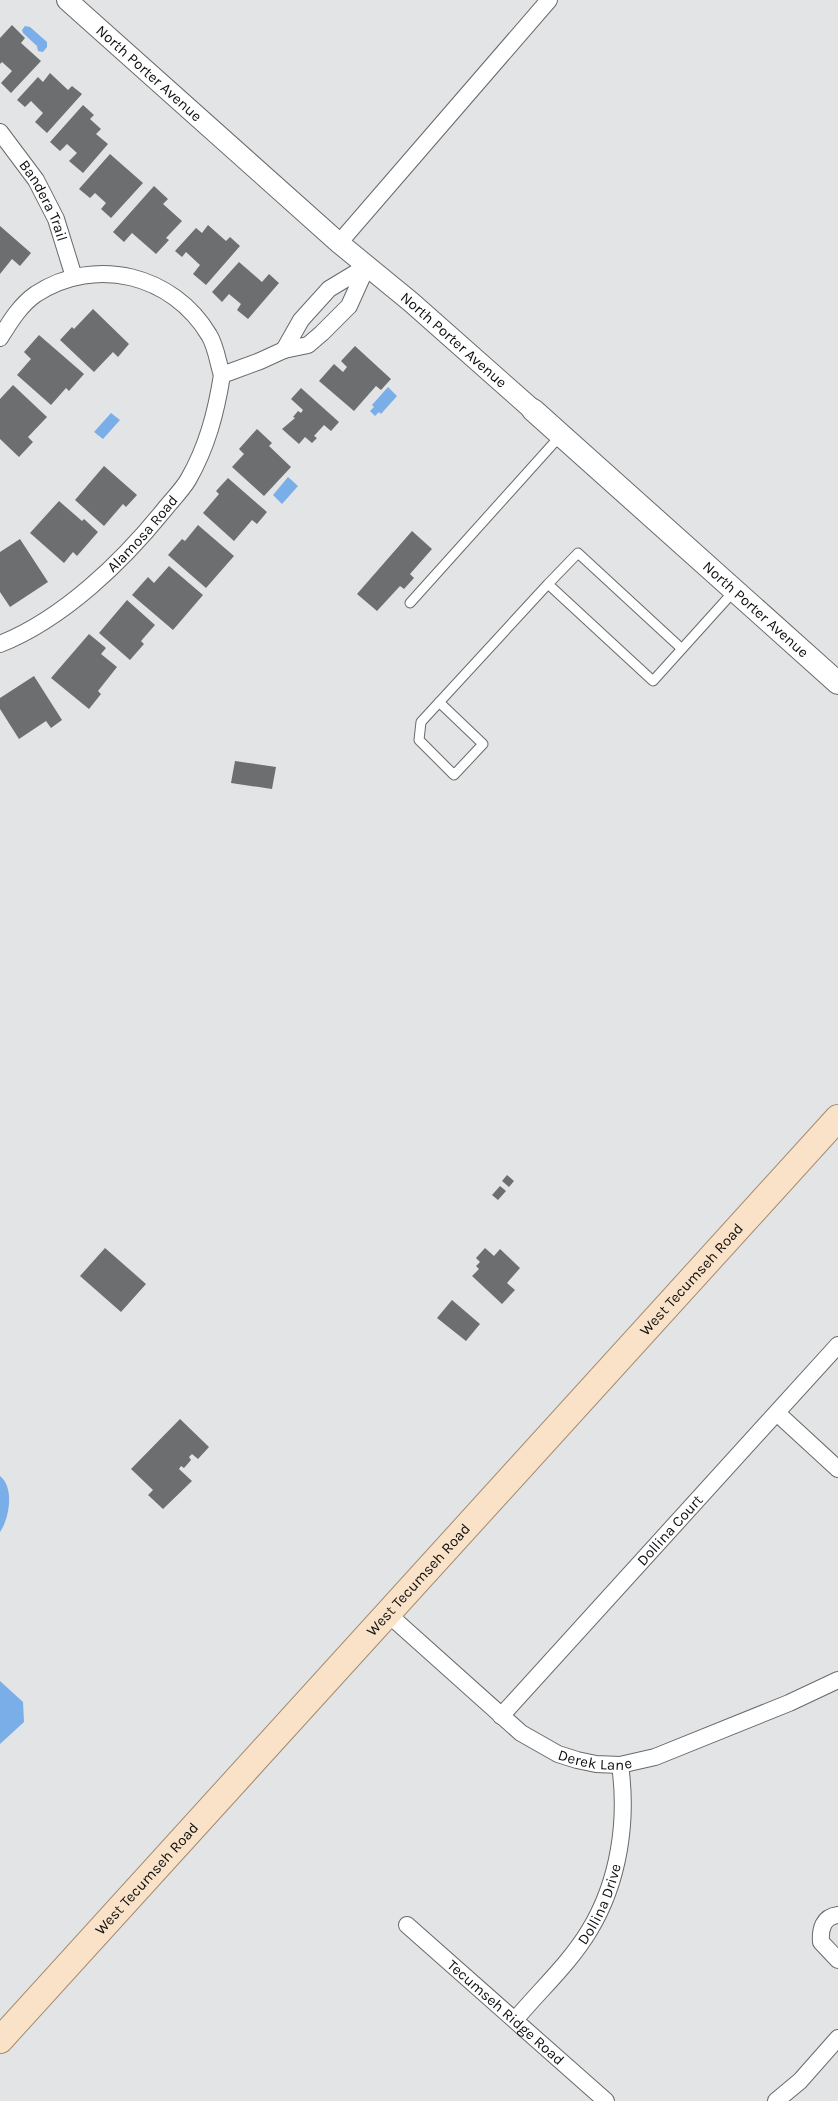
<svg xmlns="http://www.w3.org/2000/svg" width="838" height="2101" font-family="Karla,sans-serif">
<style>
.water{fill:#7aaee8}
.building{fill:#6c6e70}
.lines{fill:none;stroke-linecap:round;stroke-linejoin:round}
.service-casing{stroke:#686a6b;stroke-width:11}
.minor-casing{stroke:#686a6b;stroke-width:18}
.tertiary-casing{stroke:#686a6b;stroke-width:22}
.secondary-casing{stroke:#686a6b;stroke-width:24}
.primary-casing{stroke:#a48b6f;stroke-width:28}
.service{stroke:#fff;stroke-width:9}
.minor{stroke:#fff;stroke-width:16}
.tertiary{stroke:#fff;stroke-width:20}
.secondary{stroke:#fff;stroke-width:22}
.primary{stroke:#f9e2c7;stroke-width:26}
.labels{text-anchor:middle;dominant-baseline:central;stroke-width:4.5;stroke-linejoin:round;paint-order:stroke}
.street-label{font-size:15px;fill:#0e0e0f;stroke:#fff}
</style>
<rect width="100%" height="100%" fill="#e2e4e6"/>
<path class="water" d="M25 26 30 27 47 42V47L43 52 38 51 37 46 23 33 22 30Z
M388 387 397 396 381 414 379 412 375 416 370 411 374 407 372 405Z
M111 413 120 420 103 439 94 432Z
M288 477 298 486 282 504 273 495Z
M0 1476C15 1488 9 1519 0 1532Z
M0 1681 23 1702 24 1722 0 1744Z"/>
<path class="building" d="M12 25 25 38 21 43 41 61 11 93 1 83 12 71 2 62 0 64V38Z
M50 73 68 90 72 86 82 94 47 133 35 122 43 113 31 101 25 107 17 100 38 77 43 82Z
M83 105 94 115 90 119 101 129 96 134 108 144 83 173 69 161 77 153 67 144 60 151 50 142Z
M110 154 143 183 111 218 101 209 106 203 95 193 90 198 79 189Z
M154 186 168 199 163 204 182 221 166 238 169 240 156 254 132 233 124 242 113 232Z
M208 225 226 241 230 237 240 246 206 285 193 274 200 265 186 252 182 257 175 251 196 228 202 233Z
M0 226 31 253 20 266 12 259 0 274Z
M239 262 262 282 269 274 279 283 248 319 237 310 241 304 229 294 222 302 212 292Z
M93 309 129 344 118 357 113 352 94 372 60 340 72 327 74 329Z
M39 335 84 374 69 391 66 388 51 405 17 375 31 359 24 352Z
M355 346 391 379 381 390 376 386 354 411 319 381 334 364 343 372 347 367 341 361Z
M13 385 47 417 28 437 33 442 19 457 0 439V399Z
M301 388 339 422 331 431 324 425 314 436 317 438 312 443 305 437 299 444 282 429 295 418 293 417 298 411 301 413 303 410 291 399Z
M257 429 272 443 269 446 291 467 264 496 232 467 244 454 239 449Z
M104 466 137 495 126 507 123 504 104 526 75 500Z
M228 478 267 512 257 524 252 520 234 541 203 513 219 494 216 491Z
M59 501 82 521 84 519 98 532 77 556 73 552 64 563 30 533Z
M198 525 234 556 206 588 168 555 182 539 185 541Z
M412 531 432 549 410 574 414 578 404 589 400 586 377 611 357 594Z
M20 539 48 582 10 607 0 592V552Z
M169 566 203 595 173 630 132 595 148 577 154 583Z
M127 600 155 625 141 641 144 644 130 660 99 633Z
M89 634 106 648 101 654 117 667 98 691 101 694 89 709 51 678Z
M34 676 62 720 51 728 46 721 19 739 0 709V698Z
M235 761 276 767 272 789 231 783Z
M507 1175 514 1181 509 1187 502 1181Z
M500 1186 506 1191 498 1200 492 1195Z
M105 1248 146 1284 121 1312 80 1276Z
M485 1248 494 1256 500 1249 520 1268 507 1283 515 1290 502 1304 472 1276 479 1269 476 1266 480 1262 476 1258Z
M452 1300 480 1324 466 1341 437 1318Z
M180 1419 209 1447 198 1459 192 1454 189 1457 191 1460 184 1468 181 1466 179 1469 192 1481 163 1509 148 1495 153 1490 131 1469Z"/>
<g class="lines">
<g class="service-casing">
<path id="service" d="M548 584 578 553 682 649
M410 603 561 435
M439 702 483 744 454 775 419 740 421 722 548 584 653 681 735 590"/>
</g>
<g class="minor-casing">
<g id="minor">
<path id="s1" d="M0 132 36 180 56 219 74 277"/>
<path d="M339 243 549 0"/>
<path d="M367 266 349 306 322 333 308 345 284 350 301 320 329 289Z"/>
<path d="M0 338C10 322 20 305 36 294 96 255 173 275 209 335 216 346 218 363 222 375L260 361 284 350"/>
<path id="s2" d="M0 644C63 619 122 562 164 510 172 500 182 490 188 480 207 447 216 413 222 375"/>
<path d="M777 1413 838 1469"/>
<path id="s3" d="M388 1614 521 1733 558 1754 577 1760 596 1764 620 1765 655 1757 789 1703 838 1680"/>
<path id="s4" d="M501 1716 838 1345"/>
<path d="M838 1915C823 1917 820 1929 821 1942L838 1960"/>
<path id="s5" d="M407 1925 606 2101"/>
<path id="s6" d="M515 2020C540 1990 569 1964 589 1931 619 1882 628 1821 620 1765"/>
<path d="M776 2101 800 2081 838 2038"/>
</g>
</g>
<g class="tertiary-casing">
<g id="tertiary">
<path id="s7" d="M67 0 339 243 411 302 533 410"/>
</g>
</g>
<g class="secondary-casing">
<g id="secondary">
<path id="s8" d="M533 410 838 683"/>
</g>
</g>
<g class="primary-casing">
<g id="primary">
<path id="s9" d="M0 2040 838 1118"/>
</g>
</g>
<use href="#service" class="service"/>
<use href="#minor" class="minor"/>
<use href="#tertiary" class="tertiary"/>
<use href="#secondary" class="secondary"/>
<use href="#primary" class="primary"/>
</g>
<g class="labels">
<g class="street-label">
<text stroke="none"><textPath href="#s7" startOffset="110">North Porter Avenue</textPath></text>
<text stroke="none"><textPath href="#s1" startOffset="82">Bandera Trail</textPath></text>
<text stroke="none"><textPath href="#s7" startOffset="515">North Porter Avenue</textPath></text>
<text stroke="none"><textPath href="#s2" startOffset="182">Alamosa Road</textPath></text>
<text stroke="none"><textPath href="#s8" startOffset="299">North Porter Avenue</textPath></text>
<text stroke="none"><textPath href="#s9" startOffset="1028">West Tecumseh Road</textPath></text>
<text stroke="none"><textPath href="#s4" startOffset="251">Dollina Court</textPath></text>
<text stroke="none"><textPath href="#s9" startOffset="622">West Tecumseh Road</textPath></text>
<text stroke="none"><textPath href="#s3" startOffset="259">Derek Lane</textPath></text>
<text stroke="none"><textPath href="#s9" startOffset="218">West Tecumseh Road</textPath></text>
<text stroke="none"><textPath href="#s6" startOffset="145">Dollina Drive</textPath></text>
<text stroke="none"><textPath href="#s5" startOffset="132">Tecumseh Ridge Road</textPath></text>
</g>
</g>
</svg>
